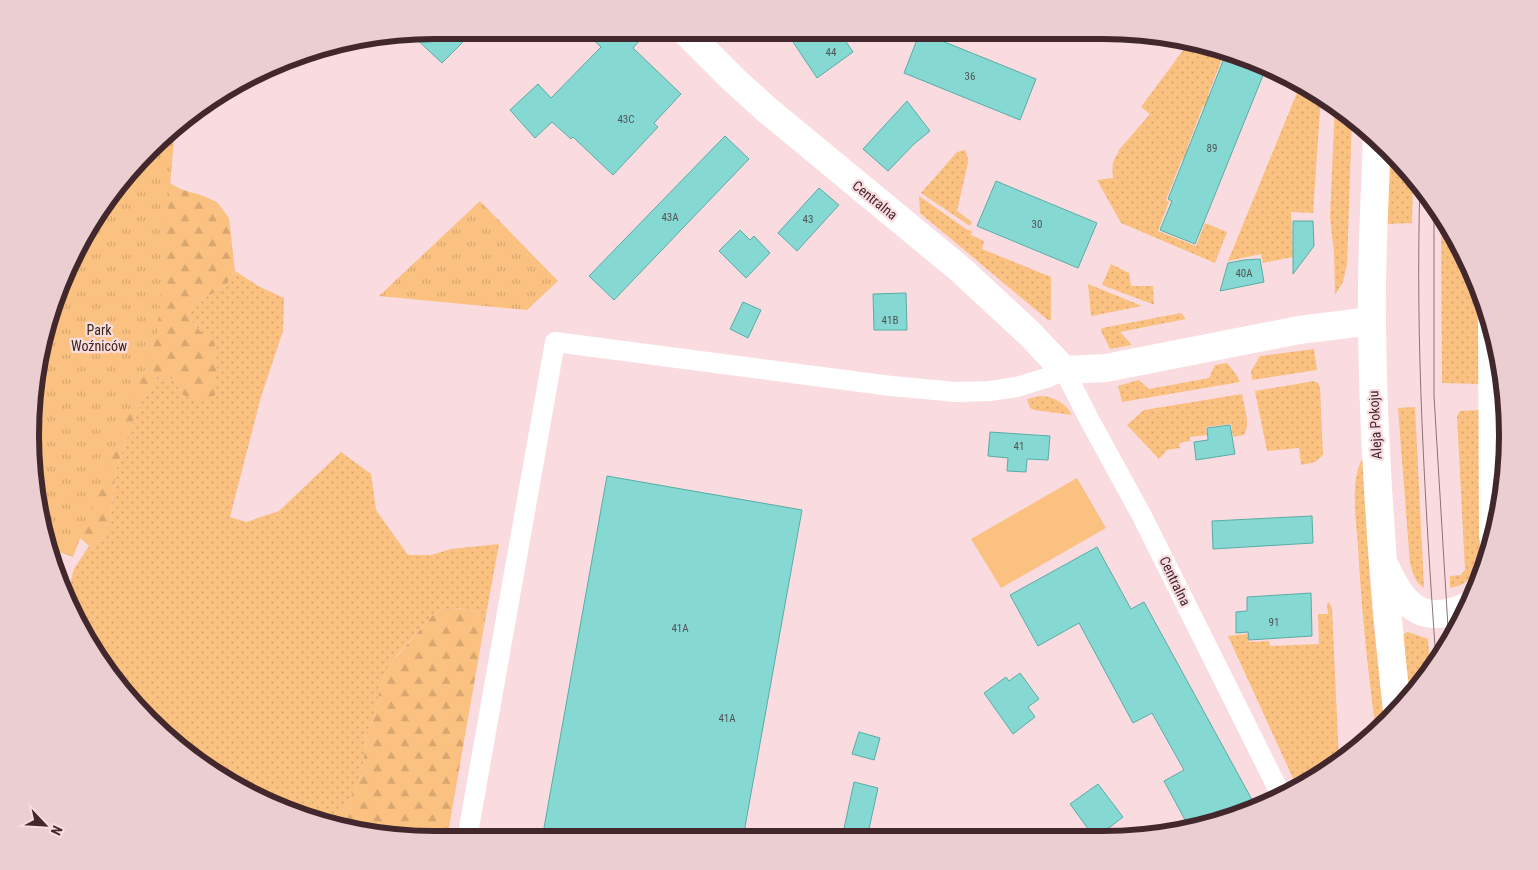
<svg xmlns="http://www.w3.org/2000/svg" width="1538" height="870" font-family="'Roboto Condensed',sans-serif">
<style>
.grass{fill:url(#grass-dots)}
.forest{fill:url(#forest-firs)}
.park{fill:url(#park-tufts)}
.pitch{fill:#fac180}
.building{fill:#86d9d3;stroke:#58aca6}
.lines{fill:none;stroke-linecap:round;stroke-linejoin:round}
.street{stroke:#fff;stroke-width:20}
.secondary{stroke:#fff;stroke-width:28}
.tram{stroke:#8d7175;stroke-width:1}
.labels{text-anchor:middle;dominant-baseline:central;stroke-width:4.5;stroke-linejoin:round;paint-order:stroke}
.number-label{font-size:11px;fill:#535456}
.street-label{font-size:14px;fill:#42282c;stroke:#fadce0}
.park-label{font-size:14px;fill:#362615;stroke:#fadce0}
.rim{fill:none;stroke:#42282c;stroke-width:6}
</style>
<defs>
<pattern id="grass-dots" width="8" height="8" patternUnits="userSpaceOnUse" patternTransform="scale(1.25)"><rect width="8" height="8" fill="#fac180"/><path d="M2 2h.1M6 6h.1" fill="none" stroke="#d8a66f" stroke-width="1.8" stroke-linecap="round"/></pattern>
<pattern id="forest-firs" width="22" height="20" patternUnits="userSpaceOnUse" patternTransform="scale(1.25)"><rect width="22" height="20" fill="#fac180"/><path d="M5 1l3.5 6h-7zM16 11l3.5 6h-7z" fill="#d8a66f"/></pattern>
<pattern id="park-tufts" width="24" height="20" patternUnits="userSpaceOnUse" patternTransform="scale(1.25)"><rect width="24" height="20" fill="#fac180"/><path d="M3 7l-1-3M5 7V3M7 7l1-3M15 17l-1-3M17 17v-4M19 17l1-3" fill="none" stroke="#d8a66f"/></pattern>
</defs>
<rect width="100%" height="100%" fill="#fadce0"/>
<path class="grass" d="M1190 41 1208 44 1230 53 1229 56 1224 54 1208 95 1211 97 1207 107 1203 106 1187 148 1190 150 1186 160 1182 159 1166 200 1169 202 1158 231 1196 246 1205 223 1227 232 1215 263 1121 223 1097 180 1113 178C1112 167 1112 160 1119 152L1118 151 1150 114 1141 107Z
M1301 83 1321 95 1313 213 1291 212 1293 257 1263 263 1261 254 1228 261Z
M1335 105 1352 118 1347 265 1343 282 1335 295 1334 252 1330 218Z
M965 150 968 159V163L957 211 972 222 970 226 921 193 957 152Z
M1389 150 1413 177 1412 223 1387 224Z
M919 196 966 229 972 231 971 235 984 241 982 249 1051 277V320H1048L920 213Z
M1441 215 1466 256 1472 271 1478 322 1480 384 1442 383Z
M1111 264 1129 273 1131 286H1153L1154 304H1152L1102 285Z
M235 271 260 287 284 298 283 331 261 397 230 517 246 522 279 511 341 452 371 474 376 510 408 555H431L451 549 499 544 486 615 467 609 454 608 442 609 432 616 399 653 391 663 380 684 377 709 367 732 362 773 347 805 330 826 232 786 130 702 66 598 74 569 89 546 104 537 110 522 116 470 138 407 157 377 174 379 183 395 214 341 200 331 188 317 194 301 212 294 226 285Z
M1088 284 1142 306 1091 316Z
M1181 313 1186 319 1120 332 1132 345 1110 349 1101 331 1102 328Z
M1314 349 1317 370 1252 380 1251 371 1260 356Z
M1227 363 1236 374 1240 382 1122 402 1118 386 1139 380 1149 389 1209 378 1215 365Z
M1314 381 1318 383 1320 387 1323 455 1315 462 1301 465 1299 448 1267 451 1255 391Z
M1242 394C1244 406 1251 425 1244 435L1233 437 1231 424 1206 427 1207 435 1190 437V441L1183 442 1179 444 1180 448 1167 450 1159 459 1127 425 1144 410Z
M1041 396C1055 397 1065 403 1072 415L1034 410 1030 408 1027 399Z
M1415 407 1424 588C1415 582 1413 573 1410 564L1398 408Z
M1479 410 1480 557C1475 575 1468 585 1450 588V576L1461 575 1465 570 1457 416 1460 411Z
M1362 459H1364L1367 540 1373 618 1385 725 1376 732C1368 670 1361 608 1358 545 1356 520 1350 482 1362 459Z
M1329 602 1332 608 1339 762 1328 772 1297 787 1228 636 1248 634 1249 642 1269 641 1270 646 1319 644 1318 614H1328L1327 604Z
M1408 632 1428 639 1430 669 1410 695 1403 636 1405 633Z"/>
<path class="forest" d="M169 183 183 190 201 195 217 202 229 218 235 271 226 285 212 294 194 301 188 317 200 331 214 341 217 361 215 395 199 402 183 395 174 379 157 377 138 407 116 470 110 522 104 537 89 546 77 535 98 210Z
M454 608 467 609 486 615 447 839H409L330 826 347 805 362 773 367 732 377 709 380 684 391 663 432 616 442 609Z"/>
<path class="park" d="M175 128 157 337 73 557 51 549 31 461 44 330 98 210Z
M480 201 558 281 527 310 379 296Z"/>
<path class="pitch" d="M37 402 50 407 31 456Z
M1077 478 1106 528 1001 588 971 539Z"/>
<path class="building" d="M435 30H475L442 63 411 34Z
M583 30H630L641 39 633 48 681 94 654 123 658 127 613 175 573 137 571 139 552 122 535 138 510 110 538 84 551 98 601 47Z
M785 30H838L853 52 817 78Z
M920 32 1036 79 1020 120 904 73Z
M1231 53 1266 68 1195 244 1160 230 1172 201 1168 199 1225 56 1229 58Z
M907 101 930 131 914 144 888 171 863 149Z
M725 136 749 159 614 300 589 276Z
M996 181 1097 223 1078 268 977 226Z
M819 188 839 205 797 251 778 233Z
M1293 221H1313L1314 246 1293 274Z
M740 230 750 240 754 236 770 253 746 278 719 251Z
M1260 259 1264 282 1220 291 1228 263 1244 260Z
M906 293 907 330H874L873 294Z
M743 302 761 310 748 338 730 329Z
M1230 425 1235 454 1196 460 1194 442 1208 440 1207 428Z
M990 432 1050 436 1048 460 1027 459 1026 472 1007 471 1008 458 988 456Z
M607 476 802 510 743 838 542 839Z
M1312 516 1313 543 1213 549 1212 521Z
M1097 547 1131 609 1144 602 1256 807 1233 818 1190 829 1164 781 1184 770 1152 713 1133 723 1079 623 1038 646 1010 595Z
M1311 593 1312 636 1249 640 1248 632 1236 633V612L1247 611V597Z
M1020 673 1039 699 1028 707 1035 717 1013 734 984 693 1006 677 1009 681Z
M859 732 880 738 874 760 852 754Z
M854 782 878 788 867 838H842Z
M1098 784 1123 817 1097 837H1094L1070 804Z"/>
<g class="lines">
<path class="street" d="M467 839 555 342 891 386 956 392 990 391 1017 387 1046 378 1064 370 1090 421 1142 516 1281 795"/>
<path class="secondary" d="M684 30 734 80 766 109 961 270 1030 334 1064 370 1106 368 1299 330 1372 321
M1377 138C1375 198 1371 259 1372 319 1373 450 1383 581 1397 711
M1492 324 1493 536
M1386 568C1404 608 1424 626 1468 606"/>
<path class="tram" d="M1420 184C1415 343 1425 502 1436 661
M1434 203V396L1449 644"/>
</g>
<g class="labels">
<g class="number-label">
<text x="831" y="52">44</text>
<text x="970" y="76">36</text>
<text x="626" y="119">43C</text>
<text x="1212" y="148">89</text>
<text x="670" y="217">43A</text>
<text x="808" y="219">43</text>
<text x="1037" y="224">30</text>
<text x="1244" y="273">40A</text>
<text x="890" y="320">41B</text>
<text x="1019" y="446">41</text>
<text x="1274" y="622">91</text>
<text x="680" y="628">41A</text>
<text x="727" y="718">41A</text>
</g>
<g class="street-label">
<text transform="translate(875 200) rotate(39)">Centralna</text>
<text transform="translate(1375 425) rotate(-93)">Aleja Pokoju</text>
<text transform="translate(1175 581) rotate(64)">Centralna</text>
</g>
<g class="park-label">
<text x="99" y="330">Park<tspan x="99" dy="16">Woźniców</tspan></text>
</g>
</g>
<path d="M0 0H1538V870H0ZM435 39H1103A396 396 0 0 1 1499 435V435A396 396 0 0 1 1103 831H435A396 396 0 0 1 39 435V435A396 396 0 0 1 435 39Z" fill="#ebced2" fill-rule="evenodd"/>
<path class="rim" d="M435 39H1103A396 396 0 0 1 1499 435V435A396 396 0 0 1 1103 831H435A396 396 0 0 1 39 435V435A396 396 0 0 1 435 39Z"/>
<g transform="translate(45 825) rotate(115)" stroke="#fadce0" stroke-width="4" paint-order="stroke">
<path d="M0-4L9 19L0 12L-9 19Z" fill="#42282c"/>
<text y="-8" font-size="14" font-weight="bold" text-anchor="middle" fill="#42282c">N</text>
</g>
</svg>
